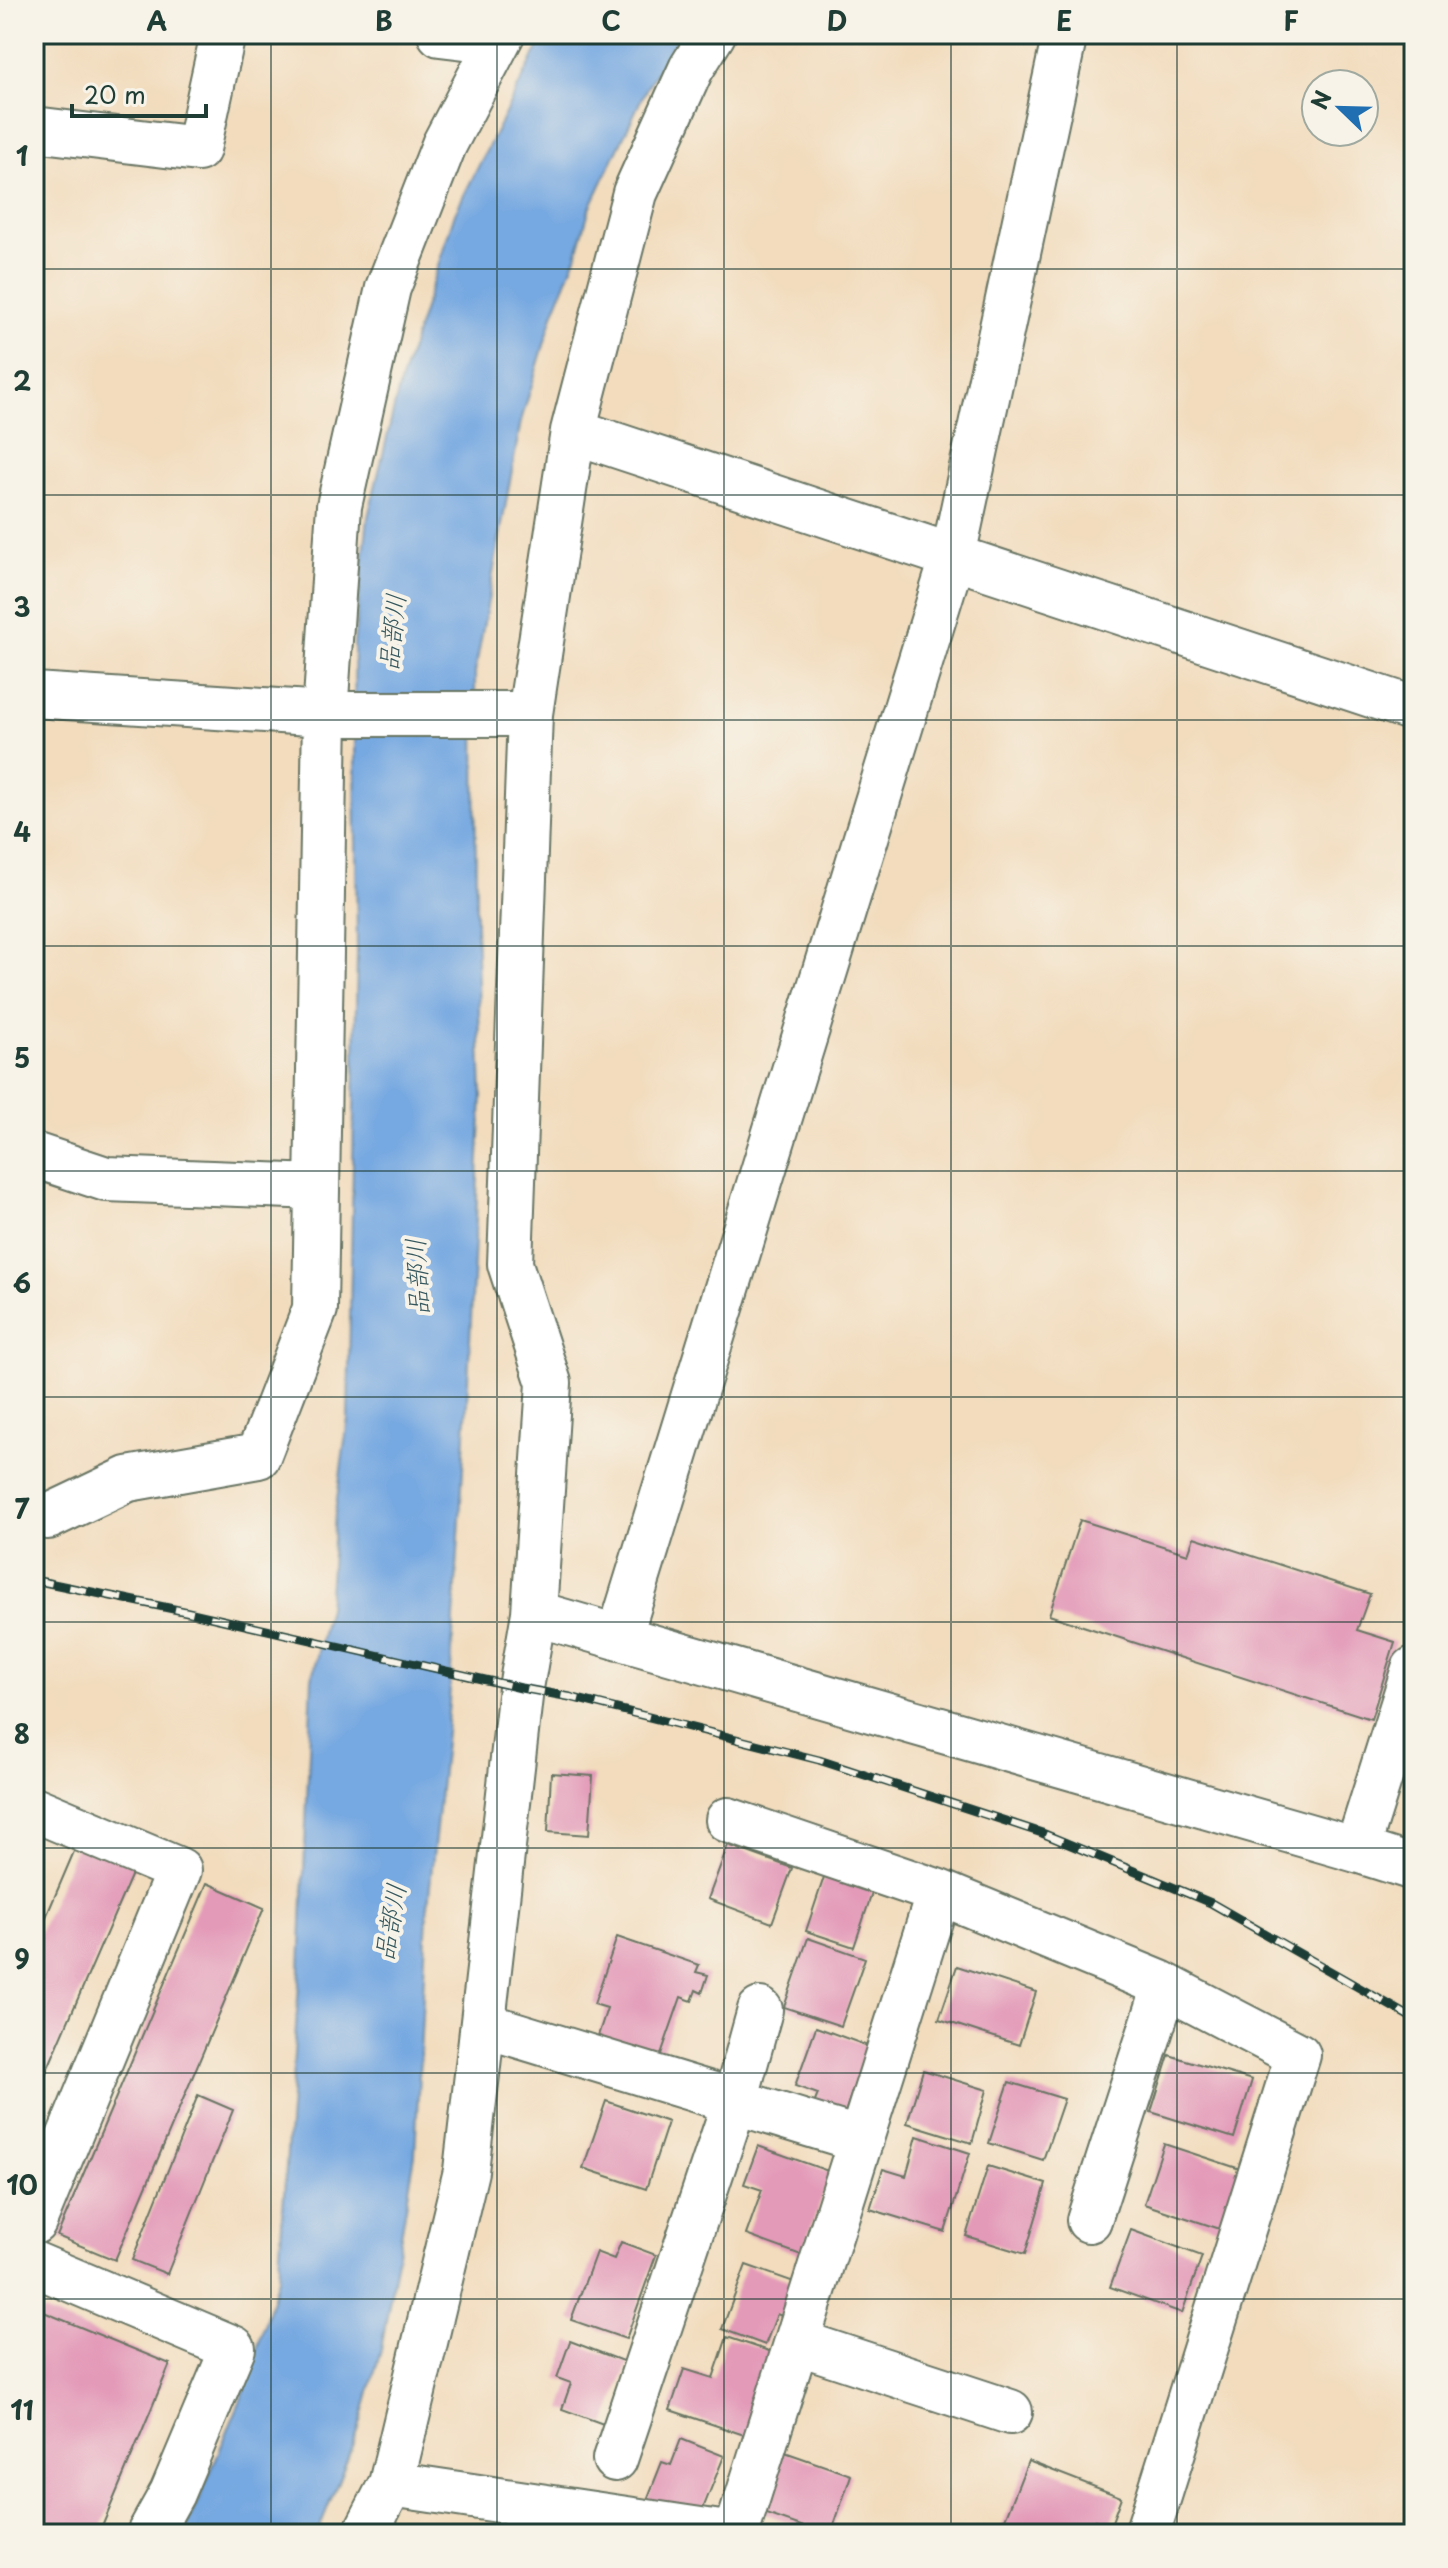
<svg xmlns="http://www.w3.org/2000/svg" width="1448" height="2568" font-family="'Playpen Sans','Klee One',sans-serif">
<style>
.water{fill:#76a8e1;stroke:#4a728a;stroke-width:2}
.building{fill:#e39ab8}
.lines{fill:none;stroke-linecap:round;stroke-linejoin:round}
.minor-casing{stroke:#697564;stroke-width:48}
.minor{stroke:#fff;stroke-width:44}
.rail-casing{stroke:#1f3d34;stroke-width:9}
.rail{stroke:#f7f3e8;stroke-width:6;stroke-dasharray:18;stroke-linecap:butt}
.grid{fill:none;stroke:#1f3d34;stroke-width:2;stroke-opacity:0.55}
.labels{text-anchor:middle;dominant-baseline:central;stroke-width:8;stroke-linejoin:round;paint-order:stroke}
.water-label{font-size:26px;font-style:italic;fill:#35585f;stroke:#f7f3e8}
.neatline{fill:none;stroke:#1f3d34;stroke-width:3}
.grid-label{font-size:26px;text-anchor:middle;font-weight:bold;fill:#1f3d34}
</style>
<rect width="100%" height="100%" fill="#f7f3e8"/>
<filter id="ink" filterUnits="userSpaceOnUse"><feTurbulence type="fractalNoise" baseFrequency=".0125" numOctaves="2"/><feDisplacementMap in="SourceGraphic" scale="16" xChannelSelector="R" yChannelSelector="G"/><feConvolveMatrix kernelMatrix="1 2 1 2 8 2 1 2 1" color-interpolation-filters="sRGB"/></filter>
<filter id="wash" filterUnits="userSpaceOnUse"><feTurbulence type="fractalNoise" baseFrequency=".006" numOctaves="4" result="noise"/><feDisplacementMap in="SourceGraphic" scale="32" xChannelSelector="R" yChannelSelector="G"/><feGaussianBlur stdDeviation="1.8" result="paint"/><feColorMatrix in="noise" values="0 0 0 0 0 0 0 0 0 0 0 0 0 0 0 0 0 1.4 0 .05"/><feComposite in="paint" operator="in"/></filter>
<g filter="url(#wash)">
<rect width="100%" height="100%" fill="#f2dcbd"/>
<path class="water" d="M545 34H680L647 87 589 210 577 254 554 312 521 421 475 672 476 925 482 1096 467 1402 449 1703 427 1915 415 2155 381 2350 358 2432 317 2534H184L245 2390 278 2278 300 1970 312 1678 328 1607 335 1513 348 1419 357 953 354 643 368 517 400 383 455 213Z"/>
<g id="blocks">
<path class="building" d="M1080 1520 1188 1554 1194 1537 1370 1594 1357 1630 1395 1642 1371 1719 1049 1615Z
M551 1773 593 1776 589 1835 548 1832Z
M81 1835 138 1860 34 2100V1945Z
M728 1845 792 1868 772 1923 708 1899Z
M825 1874 873 1890 854 1947 806 1931Z
M207 1883 264 1908 115 2260 57 2236Z
M617 1937 699 1965 696 1972 708 1975 702 1993 696 1990 692 2001 681 1997 660 2057 598 2036 607 2008 594 2004Z
M808 1938 865 1958 841 2026 784 2007Z
M957 1966 1036 1992 1019 2045 939 2019Z
M816 2027 868 2046 844 2115 814 2104 818 2094 795 2086Z
M1169 2055 1252 2080 1234 2138 1151 2112Z
M923 2070 987 2090 972 2143 907 2123Z
M1009 2082 1064 2099 1043 2160 989 2143Z
M198 2095 233 2110 167 2274 132 2260Z
M606 2101 668 2122 646 2189 583 2168Z
M917 2136 970 2153 945 2232 870 2209 883 2169 906 2176Z
M1164 2144 1240 2169 1220 2229 1144 2204Z
M758 2146 831 2172 801 2255 746 2235 762 2190 744 2184Z
M988 2166 1046 2184 1025 2254 966 2236Z
M1131 2230 1202 2256 1182 2313 1110 2287Z
M621 2242 656 2255 626 2339 571 2320 596 2252 614 2259Z
M746 2265 797 2283 784 2317 777 2314 765 2345 722 2329Z
M34 2308 170 2364 99 2534H37L42 2524 34 2521Z
M727 2337 778 2354 750 2437 670 2410 684 2369 713 2378Z
M570 2341 628 2363 606 2425 562 2409 571 2383 557 2378Z
M681 2439 724 2456 698 2521 647 2500 662 2462 671 2465Z
M779 2450 851 2475 831 2534H824L758 2511Z
M1028 2461 1121 2497 1110 2527 1095 2520 1089 2534 1000 2532Z"/>
</g>
</g>
<g filter="url(#ink)">
<use href="#blocks" fill-opacity="0" stroke="#697564" stroke-width="2"/>
<g class="lines">
<g class="minor-casing">
<path id="minor" d="M440 34 498 41
M34 129 198 149 223 34
M573 431 1414 709
M34 695 325 714H530
M34 1155 106 1179 317 1187
M34 1514 48 1517 128 1479 258 1456 315 1309 325 714 339 506 388 288 444 145 502 34
M534 1613 1357 1850
M619 1638 953 556 1065 34
M1414 1669 1357 1850 1414 1868
M34 1809 179 1870 34 2222
M728 1820 939 1892 1160 1983 1298 2055 1147 2534
M484 2025 861 2140
M1089 2220 1165 1986
M34 2264 233 2348 172 2493 149 2534
M797 2342 1010 2412
M615 2459 735 2101 760 2010
M391 2484 727 2534
M365 2534 391 2484 466 2171 521 1688 534 1613 549 1383 510 1264 530 714 573 431 635 193 691 69 713 34
M736 2534 939 1892"/>
</g>
<use href="#minor" class="minor"/>
<g class="rail-casing">
<path id="rail" d="M34 1580 188 1612 521 1688 570 1697 819 1760 1042 1833 1211 1903 1414 2019"/>
</g>
<use href="#rail" class="rail"/>
</g>
</g>
<path class="grid" d="M271 34V2534M497 34V2534M724 34V2534M951 34V2534M1177 34V2534M34 269H1414M34 495H1414M34 720H1414M34 946H1414M34 1171H1414M34 1397H1414M34 1622H1414M34 1848H1414M34 2073H1414M34 2299H1414"/>
<g class="labels">
<g class="water-label">
<text transform="translate(391 632) rotate(-84)">品部川</text>
<text transform="translate(416 1277) rotate(-93)">品部川</text>
<text transform="translate(389 1922) rotate(-80)">品部川</text>
</g>
</g>
<rect width="1448" height="2568" fill="none" stroke="#f7f3e8" stroke-width="88"/>
<g transform="translate(1340 108) rotate(293)"><circle r="38" fill="#f7f3e8" stroke="#a1aaa0" stroke-width="2"/>
<path d="M0-6L14 30L0 20L-14 30Z" fill="#1f6fb2"/>
<text y="-12" font-size="22" font-weight="bold" text-anchor="middle" fill="#1f3d34">N</text>
</g>
<path d="M72 104v12h134v-12" fill="none" stroke="#1f3d34" stroke-width="4"/>
<text x="84" y="104" font-size="24" fill="#1f3d34" stroke="#f7f3e8" stroke-width="6" paint-order="stroke">20 m</text>
<rect x="44" y="44" width="1360" height="2480" class="neatline"/>
<g class="grid-label">
<text x="157" y="31">A</text>
<text x="384" y="31">B</text>
<text x="611" y="31">C</text>
<text x="837" y="31">D</text>
<text x="1064" y="31">E</text>
<text x="1291" y="31">F</text>
<text x="22" y="166">1</text>
<text x="22" y="391">2</text>
<text x="22" y="617">3</text>
<text x="22" y="842">4</text>
<text x="22" y="1068">5</text>
<text x="22" y="1293">6</text>
<text x="22" y="1519">7</text>
<text x="22" y="1744">8</text>
<text x="22" y="1969">9</text>
<text x="22" y="2195">10</text>
<text x="22" y="2420">11</text>
</g>
</svg>
